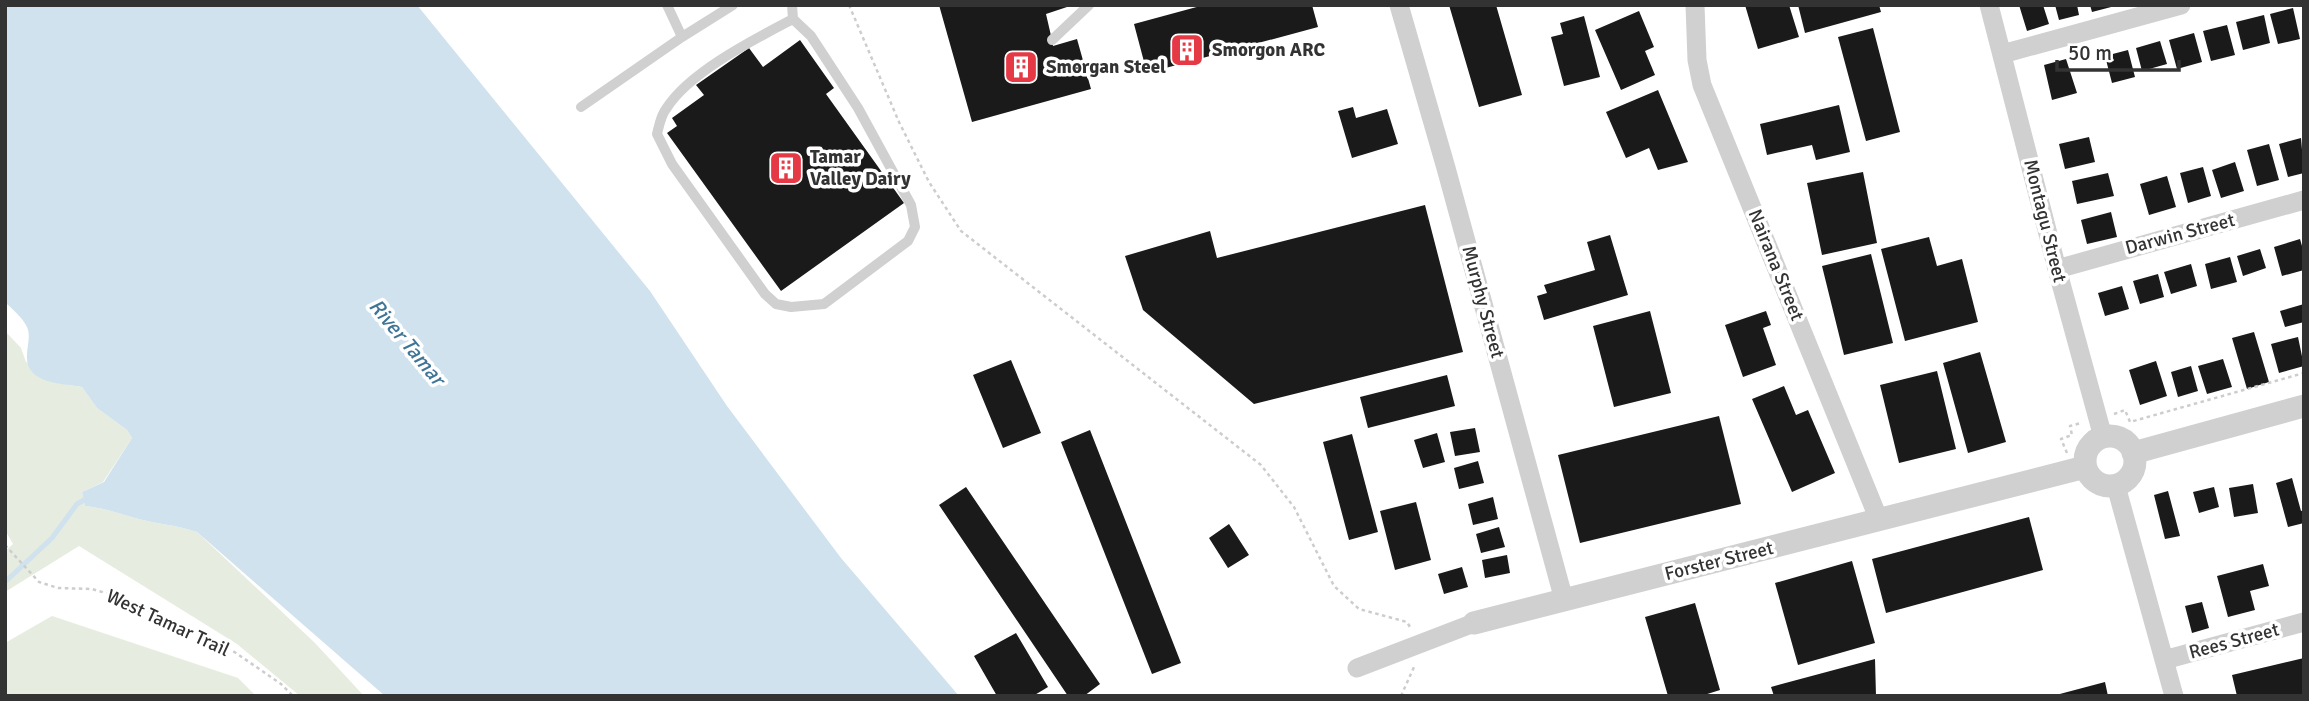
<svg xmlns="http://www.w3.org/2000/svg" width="2309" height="701" font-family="Signika,sans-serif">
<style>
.green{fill:#e6ecdf}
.water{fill:#cfe2ee}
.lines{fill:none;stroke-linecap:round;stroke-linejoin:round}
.stream{stroke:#cfe2ee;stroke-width:5}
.building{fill:#1a1a1a}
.path{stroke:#cdcdcd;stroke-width:2.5;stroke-dasharray:3.5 3.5;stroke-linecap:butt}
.service{stroke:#d0d0d0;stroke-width:10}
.minor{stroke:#d0d0d0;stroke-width:19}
.tertiary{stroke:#d0d0d0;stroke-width:23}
.labels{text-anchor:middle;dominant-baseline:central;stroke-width:7;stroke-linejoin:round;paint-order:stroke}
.poi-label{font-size:19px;font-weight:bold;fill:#333;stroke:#fff;text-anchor:start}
.street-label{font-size:19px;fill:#333;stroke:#fff}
.water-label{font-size:21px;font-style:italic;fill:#3f7597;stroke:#fff}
</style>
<rect width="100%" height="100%" fill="#fff"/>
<path class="green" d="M5 331 21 348 26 362 69 385 82 387 97 408 127 430 132 438 103 482 82 492 85 506C104 508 117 513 135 518 156 524 177 525 197 532L315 643 364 696H300L237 644 79 546 5 592V551L13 544 5 530Z
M52 616 238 678 256 696H5V643Z"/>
<path class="water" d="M5 5H417L650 291 727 406 841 558 959 696H385L197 532C177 525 156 524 135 518 117 513 104 508 85 506L82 492 104 482 132 438 127 430 97 408 82 387C61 383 25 384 27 355 27 346 31 336 27 327 23 318 12 309 5 302Z"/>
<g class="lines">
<path class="stream" d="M5 582 52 538 77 504 84 500"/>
</g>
<path class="building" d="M939 5H1073L1046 14 1052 40 1053 46 1077 39 1091 89 972 122Z
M1204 5H1312L1318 27 1147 73 1134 24Z
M1449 5H1496L1522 95 1479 107Z
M1745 5H1789L1799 37 1758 49Z
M1798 5H1879L1881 12 1805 33Z
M2019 5H2043L2049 24 2027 31Z
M2055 5H2077L2079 15 2059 20Z
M2090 5H2115V6L2092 12Z
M2293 8 2300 39 2278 44 2270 14Z
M1639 11 1654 47 1645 51 1655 75 1621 90 1595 30Z
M2264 15 2270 43 2243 50 2236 22Z
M1584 16 1600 77 1564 86 1551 37 1563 34 1560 23Z
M2227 25 2235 55 2211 61 2203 31Z
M1873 28 1900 132 1866 141 1838 37Z
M2194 33 2202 62 2177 69 2169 40Z
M800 40 834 88 826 94 904 203 781 291 667 133 677 126 672 118 704 95 696 85 749 48 763 67Z
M2160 41 2167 64 2142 71 2136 48Z
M2128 50 2135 77 2112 83 2105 56Z
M2066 59 2077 93 2052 100 2044 65Z
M1658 90 1688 162 1658 170 1649 148 1626 158 1606 112Z
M1839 105 1850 152 1816 160 1812 145 1767 155 1760 124Z
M1353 107 1356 118 1387 109 1398 144 1352 158 1338 111Z
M2089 137 2095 162 2065 169 2059 144Z
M2301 138 2304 173 2288 177 2279 144Z
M2269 144 2279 180 2257 186 2247 150Z
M2235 162 2244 191 2221 198 2212 170Z
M2203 167 2211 196 2188 203 2180 173Z
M1863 172 1877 243 1822 255 1807 183Z
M2108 173 2114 196 2077 204 2072 181Z
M2167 176 2176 207 2149 215 2140 184Z
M1425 205 1463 352 1254 404 1143 310 1125 256 1210 231 1217 258Z
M2111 212 2117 237 2087 244 2081 220Z
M1610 235 1628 295 1544 320 1537 296 1547 293 1544 285 1595 270 1587 242Z
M1929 237 1937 266 1962 259 1978 322 1905 341 1881 249Z
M2300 239 2304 253V270L2282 276 2274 247Z
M2260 249 2266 268 2243 276 2237 256Z
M1871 254 1893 343 1844 355 1822 266Z
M2230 257 2237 282 2211 289 2205 264Z
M2191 264 2197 286 2171 294 2164 272Z
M2158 274 2164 297 2140 304 2133 281Z
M2122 286 2129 309 2105 316 2098 293Z
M2304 304V322L2285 327 2280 311Z
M1650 311 1671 393 1614 407 1593 326Z
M1766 311 1771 325 1763 328 1776 365 1743 377 1725 325Z
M2254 332 2269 382 2247 389 2232 338Z
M2298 337 2304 366 2279 373 2271 344Z
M1980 352 2006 442 1968 453 1943 363Z
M2223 359 2232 387 2207 394 2198 366Z
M1011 360 1041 433 1003 448 973 375Z
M2156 361 2167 396 2140 405 2129 370Z
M2191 366 2198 391 2178 397 2171 372Z
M1937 371 1956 449 1899 463 1880 385Z
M1447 375 1455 406 1368 428 1360 397Z
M1784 386 1796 415 1808 410 1835 473 1792 492 1752 399Z
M1719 416 1741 504 1580 543 1558 455Z
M1475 428 1480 452 1455 456 1450 432Z
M1090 430 1181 663 1152 674 1061 442Z
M1437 433 1445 462 1423 468 1414 440Z
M1352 434 1378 532 1349 540 1323 442Z
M1478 461 1484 483 1459 489 1454 468Z
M2292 478 2301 511 2304 510V523L2288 527 2276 483Z
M2253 484 2258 513 2234 517 2229 488Z
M966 487 1100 684 1084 696H1068L939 505Z
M2214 487 2219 507 2199 513 2193 492Z
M2168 491 2180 536 2165 539 2154 495Z
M1493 497 1498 519 1473 525 1468 504Z
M1416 502 1431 560 1395 570 1380 511Z
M2029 517 2043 570 1886 613 1872 559Z
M1229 524 1249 555 1228 568 1209 538Z
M1499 527 1505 547 1481 553 1476 534Z
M1507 555 1510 573 1485 578 1482 560Z
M1852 561 1875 643 1798 665 1775 583Z
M2263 564 2269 586 2250 591 2255 610 2228 617 2217 576Z
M1462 567 1468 587 1444 594 1438 574Z
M2202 602 2209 628 2192 633 2185 606Z
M1695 603 1720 690 1701 696H1668L1645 617Z
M1016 633 1048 687 1033 696H997L974 656Z
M2304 658V696H2237L2232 675Z
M1875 659 1876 696H1774L1771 687Z
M2105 682 2108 696H2056V695Z"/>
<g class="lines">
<path class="path" d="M849 5 899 122 929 182 961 231 1261 465 1294 507 1334 586 1359 609 1407 622 1410 627
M2114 414 2125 410 2130 422 2304 373
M2067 453 2061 439 2072 435 2070 426 2081 423
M5 545 39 582 58 588 92 589 116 596 208 637 236 653 281 684 293 696
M1401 696 1414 667"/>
<path class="service" d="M667 5 682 37
M792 5 793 19 811 36 858 108 911 205 915 227 908 241 824 304 791 307 776 304 765 294 672 164 657 134C659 126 661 115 666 109 689 72 755 39 793 19
M1052 40 1089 5
M581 107 682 37 733 5"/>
<path class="minor" d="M1399 5 1446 168 1564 600
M1695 5 1697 60 1702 85 1879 520
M1989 5 2057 269 2103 437
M2002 54 2181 5
M2057 269 2304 200
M2116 486 2174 696
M2164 660 2304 622
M1357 668 1474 623"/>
<path class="tertiary" d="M2085 461a25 25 0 1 1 50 0a25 25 0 1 1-50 0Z
M2133 453 2304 406
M1474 623 2085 467"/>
</g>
<defs>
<g id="building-square" transform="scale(1.75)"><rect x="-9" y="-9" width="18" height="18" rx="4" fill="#e63946" stroke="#fff"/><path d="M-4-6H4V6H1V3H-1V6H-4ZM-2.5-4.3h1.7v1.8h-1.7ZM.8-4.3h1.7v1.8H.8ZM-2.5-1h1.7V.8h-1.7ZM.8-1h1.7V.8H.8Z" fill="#fff"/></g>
</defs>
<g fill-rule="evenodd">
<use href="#building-square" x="1187" y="50"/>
<use href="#building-square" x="1021" y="67"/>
<use href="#building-square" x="786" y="168"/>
</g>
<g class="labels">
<g class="poi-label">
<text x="1212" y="50">Smorgon ARC</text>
<text x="1046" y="67">Smorgan Steel</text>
<text x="810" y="157">Tamar<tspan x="810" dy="22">Valley Dairy</tspan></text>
</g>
<g class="street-label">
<text transform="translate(2045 221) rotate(76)">Montagu Street</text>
<text transform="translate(2180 234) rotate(-15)">Darwin Street</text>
<text transform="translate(1776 265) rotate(68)">Nairana Street</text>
<text transform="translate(1483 302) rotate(75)">Murphy Street</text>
<text transform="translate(1719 561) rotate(-14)">Forster Street</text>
<text transform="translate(168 623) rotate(25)">West Tamar Trail</text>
<text transform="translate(2234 641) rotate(-15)">Rees Street</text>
</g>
<g class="water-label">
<text transform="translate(407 342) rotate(50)">River Tamar</text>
</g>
</g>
<rect width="2309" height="701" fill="none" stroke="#333333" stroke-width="14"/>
<path d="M2057 60v10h122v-10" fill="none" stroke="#333333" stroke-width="3.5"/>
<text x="2068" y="60" font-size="21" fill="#333333" stroke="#ffffff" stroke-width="5" paint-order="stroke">50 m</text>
</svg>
